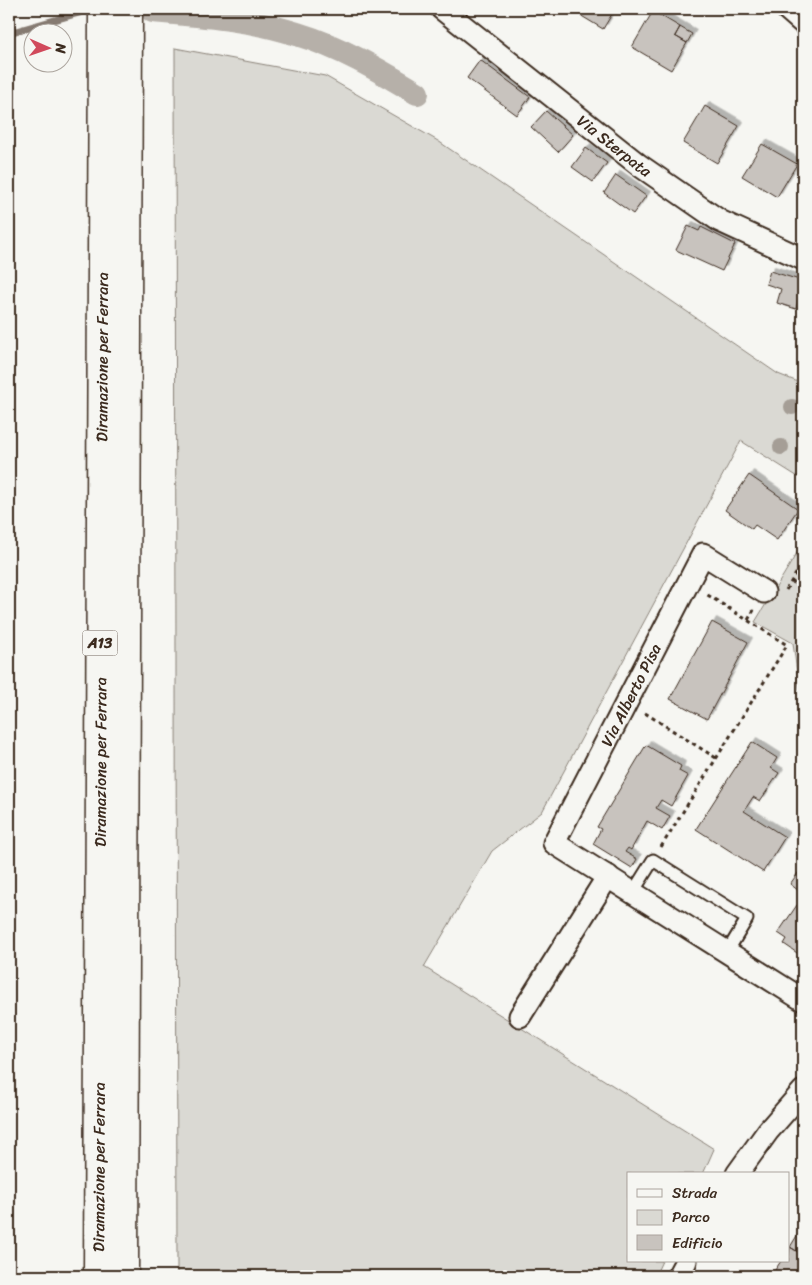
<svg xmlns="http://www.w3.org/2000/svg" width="812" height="1285" font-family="Sriracha,sans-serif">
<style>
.green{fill:#dad9d3;stroke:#8a8278}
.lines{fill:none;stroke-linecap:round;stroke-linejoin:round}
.stream{stroke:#857a71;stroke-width:7}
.canal{stroke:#b6b0a9;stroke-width:24}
.building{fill:#c8c3be;stroke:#3b2a1e;filter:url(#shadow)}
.lane-casing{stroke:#3b2a1e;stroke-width:15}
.street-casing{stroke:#3b2a1e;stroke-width:25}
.highway-casing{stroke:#3b2a1e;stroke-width:31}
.path{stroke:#3b2a1e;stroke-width:3;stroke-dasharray:4 4;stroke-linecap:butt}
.lane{stroke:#f6f6f2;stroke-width:11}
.street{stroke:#f6f6f2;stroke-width:21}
.highway{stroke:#f6f6f2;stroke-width:28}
.tree{fill:#a59e96}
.labels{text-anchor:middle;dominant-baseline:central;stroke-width:4;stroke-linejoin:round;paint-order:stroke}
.shield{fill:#f6f6f2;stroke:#73675e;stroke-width:1}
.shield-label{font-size:15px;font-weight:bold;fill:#3b2a1e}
.street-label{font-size:16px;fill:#3b2a1e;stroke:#f6f6f2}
</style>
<defs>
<filter id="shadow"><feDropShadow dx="4.5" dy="-4.5" stdDeviation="0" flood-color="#0004"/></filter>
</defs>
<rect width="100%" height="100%" fill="#f6f6f2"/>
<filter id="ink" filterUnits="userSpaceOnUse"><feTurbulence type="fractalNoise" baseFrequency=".02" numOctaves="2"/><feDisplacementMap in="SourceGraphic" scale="10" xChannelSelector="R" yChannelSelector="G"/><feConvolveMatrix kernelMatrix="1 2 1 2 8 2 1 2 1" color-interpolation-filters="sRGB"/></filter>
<g filter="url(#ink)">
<path class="green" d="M175 48 325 76 438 141 778 374 803 384V480L741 441 542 812 492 851 424 967 714 1149 703 1174H628V1261H662L655 1276H177Z
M803 543V716L793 643 755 622Z"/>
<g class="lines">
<path class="stream" d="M9 33 79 13"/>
<path class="canal" d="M153 11C201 15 251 19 297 34 340 47 379 70 417 93"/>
</g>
<path class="building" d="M570 9H615L603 29Z
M653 11 680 27 675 36 687 43 671 70 632 47Z
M680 27 692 34 687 43 675 36Z
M480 60 530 97 517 115 467 78Z
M705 106 739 126 717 163 683 143Z
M546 111 573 135 558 152 531 127Z
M762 144 797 164 777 197 742 176Z
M586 148 607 163 593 182 572 167Z
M616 175 646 196 633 214 604 193Z
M688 226 699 231 701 227 735 244 722 271 676 250Z
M770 271 803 281 796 309 777 303 781 289 766 284Z
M749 475 798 509 777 540 755 525 752 529 725 510Z
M712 622 748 642 707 719 670 699Z
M752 742 777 758 771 768 779 773 760 801 753 797 744 811 785 837 763 872 696 829Z
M646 745 681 766 679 771 688 776 671 806 661 800 656 808 670 816 662 830 647 821 631 850 628 848 625 852 637 859 632 868 593 844 601 829 597 827Z
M801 869 803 871V894L790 884Z
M797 905 803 909V957L784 944 787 939 778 933Z
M803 1226V1255L790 1247Z
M790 1247 803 1255V1276H771L781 1261H788Z"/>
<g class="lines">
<g class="lane-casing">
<path id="lane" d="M633 892 653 860 747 919 727 952"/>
</g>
<g class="street-casing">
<g id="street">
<path id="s1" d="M442 9 639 165 720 221 803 259"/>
<path d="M787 9 803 23"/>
<path d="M764 592 703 554 554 843 803 1000"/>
<path d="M520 1016 608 876"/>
<path d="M737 1174 768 1131 803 1091"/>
<path d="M678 1276 686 1261"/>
</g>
</g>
<g class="highway-casing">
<g id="highway">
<path id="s2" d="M98 1276 103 9"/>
<path d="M124 1276 128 9"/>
</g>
</g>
<path class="path" d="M791 581 803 589
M786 590 803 562
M748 620 754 610
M645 713 716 758
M661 847 787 645 706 594"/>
<use href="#lane" class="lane"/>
<use href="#street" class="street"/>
<use href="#highway" class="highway"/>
</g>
<g class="tree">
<circle cx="792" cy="407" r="8"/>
<circle cx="781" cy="447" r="8"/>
</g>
</g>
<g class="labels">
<rect class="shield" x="82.5" y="630.5" width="35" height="25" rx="4"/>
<g class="shield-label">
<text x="100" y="643">A13</text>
</g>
<g class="street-label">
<text stroke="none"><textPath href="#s1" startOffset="220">Via Sterpata</textPath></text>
<text stroke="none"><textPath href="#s2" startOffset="919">Diramazione per Ferrara</textPath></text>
<text transform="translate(631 695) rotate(-63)">Via Alberto Pisa</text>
<text stroke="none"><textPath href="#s2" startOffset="514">Diramazione per Ferrara</textPath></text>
<text stroke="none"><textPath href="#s2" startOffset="109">Diramazione per Ferrara</textPath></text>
</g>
</g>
<rect width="812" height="1285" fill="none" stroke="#f6f6f2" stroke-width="30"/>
<rect x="15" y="15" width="782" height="1255" fill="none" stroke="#3b2a1e" stroke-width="2" filter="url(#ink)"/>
<rect x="627" y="1172" width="162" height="90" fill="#f6f6f2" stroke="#aba49d"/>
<rect x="637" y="1189" width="25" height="8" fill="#f6f6f2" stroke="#aba49d"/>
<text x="672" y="1198" font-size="15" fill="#3b2a1e">Strada</text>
<rect x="637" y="1210" width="25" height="15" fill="#dad9d3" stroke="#aba49d"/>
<text x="672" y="1222" font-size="15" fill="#3b2a1e">Parco</text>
<rect x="637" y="1235" width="25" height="15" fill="#c8c3be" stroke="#aba49d"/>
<text x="672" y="1248" font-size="15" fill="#3b2a1e">Edificio</text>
<g transform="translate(48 48) rotate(92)"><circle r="24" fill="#f6f6f2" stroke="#aba49d"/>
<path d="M0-4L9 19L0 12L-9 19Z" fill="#d1495b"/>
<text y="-8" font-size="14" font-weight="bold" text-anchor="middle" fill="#3b2a1e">N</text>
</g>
</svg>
